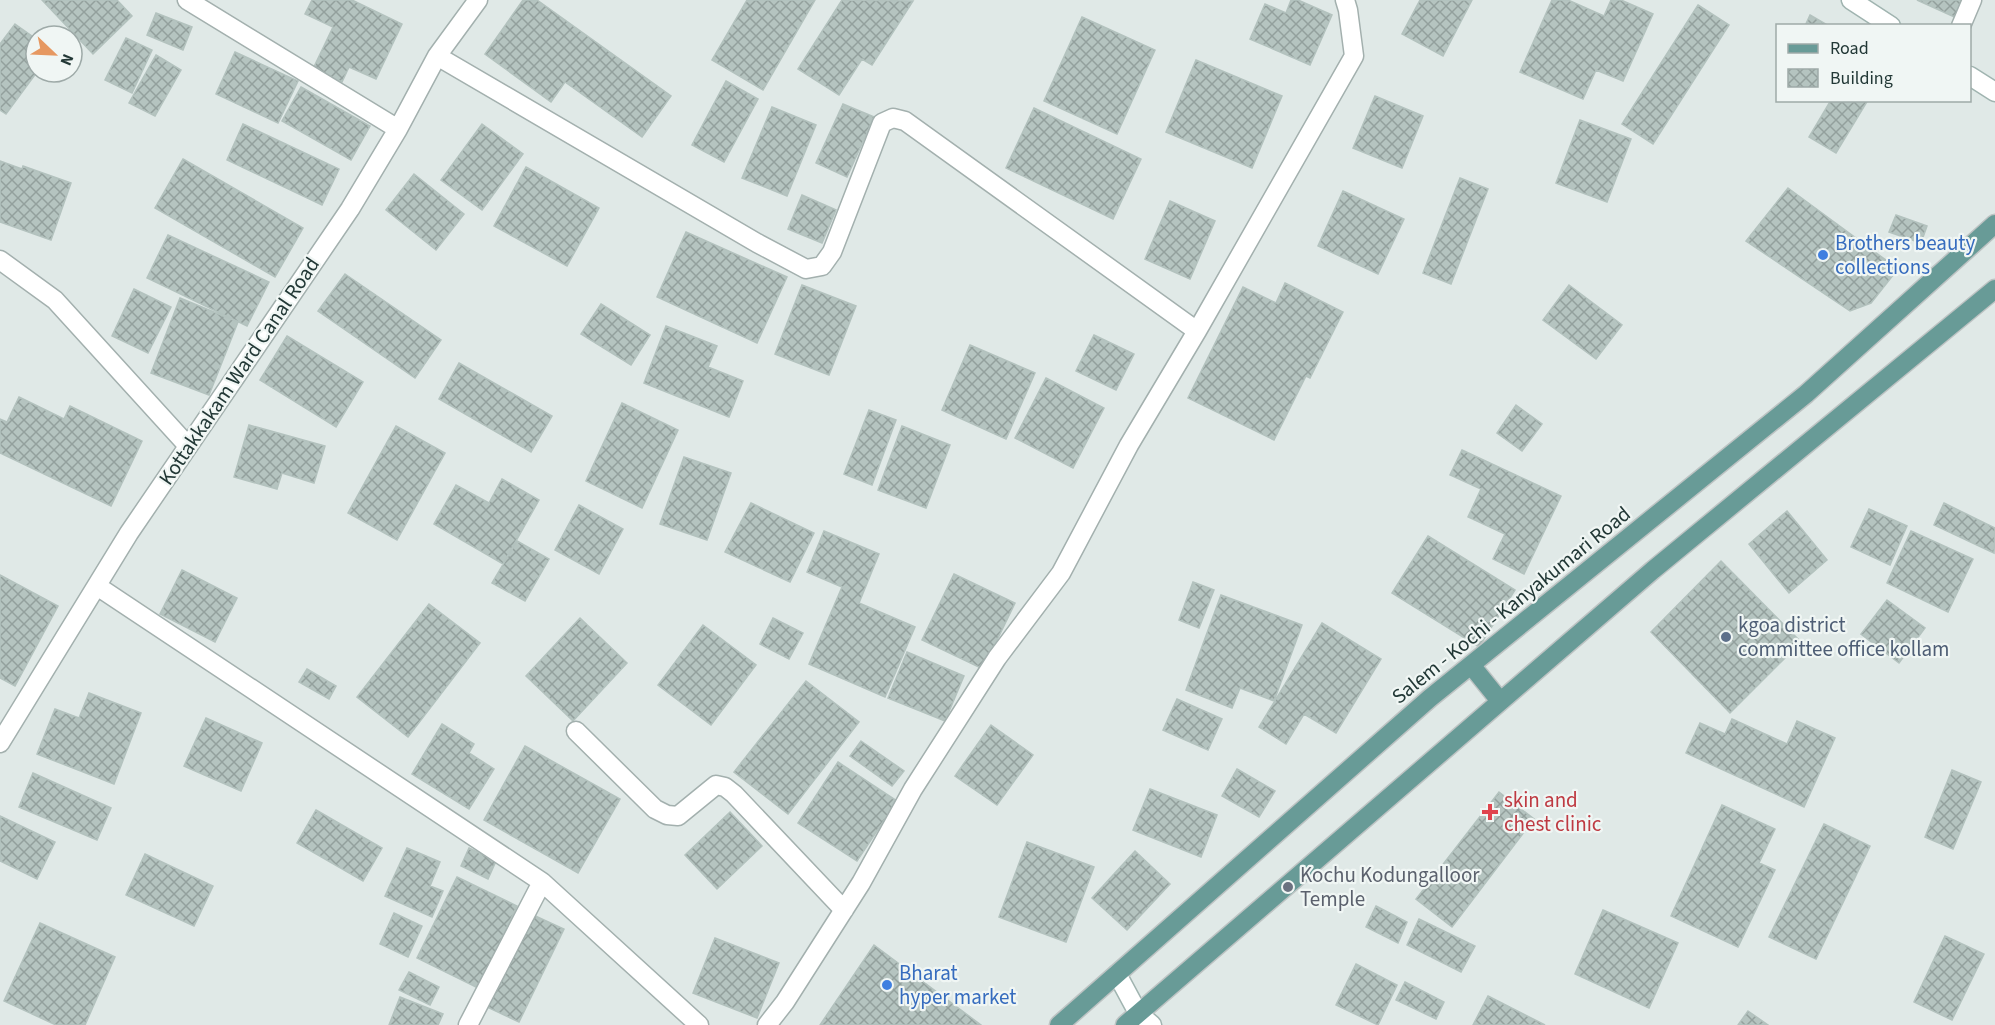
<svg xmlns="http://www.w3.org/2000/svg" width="1995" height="1025" font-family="'Source Sans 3',sans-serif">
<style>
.building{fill:url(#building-cross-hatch);stroke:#b3c2be;stroke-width:1.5}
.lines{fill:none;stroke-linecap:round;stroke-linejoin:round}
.street-casing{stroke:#a3b0ae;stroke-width:21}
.secondary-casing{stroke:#a0b4b0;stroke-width:21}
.primary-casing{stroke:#bdc3c3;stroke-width:21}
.street{stroke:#fff;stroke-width:18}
.secondary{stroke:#fff;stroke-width:18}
.primary{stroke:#689b97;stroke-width:18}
.shop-dot{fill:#3f7fe0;stroke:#f0f6f4;stroke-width:2}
.service-dot{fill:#5c6f8a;stroke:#f0f6f4;stroke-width:2}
.health-dot{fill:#e0444e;stroke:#f0f6f4;stroke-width:2}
.worship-dot{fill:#6b7280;stroke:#f0f6f4;stroke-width:2}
.labels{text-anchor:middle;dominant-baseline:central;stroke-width:4.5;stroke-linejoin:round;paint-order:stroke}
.shop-label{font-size:21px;fill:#366cbe;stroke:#f0f6f4;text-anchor:start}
.street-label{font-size:21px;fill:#223836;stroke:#f0f6f4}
.service-label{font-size:21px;fill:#4e5e75;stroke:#f0f6f4;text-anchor:start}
.health-label{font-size:21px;fill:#be3a42;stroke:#f0f6f4;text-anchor:start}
.worship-label{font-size:21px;fill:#5b616d;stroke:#f0f6f4;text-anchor:start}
</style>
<defs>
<pattern id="building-cross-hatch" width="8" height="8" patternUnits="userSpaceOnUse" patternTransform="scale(1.5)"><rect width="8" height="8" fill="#b5c4c0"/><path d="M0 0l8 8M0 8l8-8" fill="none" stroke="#93a09d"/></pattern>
</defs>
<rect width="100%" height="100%" fill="#e0e9e7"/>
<path class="building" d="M42 0H117L132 16 93 54Z
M312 0H352L402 24 376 79 349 67 342 82 313 69 333 27 305 14Z
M523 0H537L671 96 642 137 565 82 551 102 485 54Z
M747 0H815L763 90 712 60Z
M842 0 913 1 872 65 862 59 839 95 798 69Z
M1291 0H1298L1332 15 1310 65 1250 39 1265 4 1286 13Z
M1420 0H1472L1443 56 1402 34Z
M1552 0H1568L1604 16 1611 0H1621L1653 14 1623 81 1596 70 1583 99 1520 72Z
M1917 0H1970L1961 20Z
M1698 5 1729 25 1653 144 1622 124Z
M156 13 192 27 183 50 147 35Z
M1810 15 1829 26H1805Z
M1082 17 1155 50 1117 134 1044 101Z
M15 24 36 39 37 72 6 114 0 110V44Z
M126 38 152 50 132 93 105 80Z
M235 52 298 81 278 123 216 94Z
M156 55 181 70 155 116 129 103Z
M1196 60 1282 96 1252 168 1166 132Z
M726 81 758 99 724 162 692 145Z
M301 87 370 126 351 160 282 121Z
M1375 96 1423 116 1402 168 1353 148Z
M1831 100H1868L1836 153 1809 137Z
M843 104 874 117 847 177 816 163Z
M772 107 816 125 787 196 742 178Z
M1034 108 1141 159 1113 219 1006 168Z
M1580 120 1631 139 1607 202 1556 183Z
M243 124 339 169 322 205 227 160Z
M482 124 523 154 482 210 441 180Z
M183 159 303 228 275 277 155 208Z
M0 161 22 169 23 166 71 183 51 240 0 222Z
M526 167 599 208 567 266 494 226Z
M414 174 464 214 436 250 386 210Z
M1460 178 1488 189 1451 284 1423 273Z
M1788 188 1898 269 1871 303 1850 311 1746 241Z
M1343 191 1404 219 1378 274 1318 246Z
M802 195 836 210 822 243 788 229Z
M1170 201 1215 221 1190 279 1145 259Z
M1896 215 1927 226 1921 243 1889 232Z
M686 232 787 277 757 343 657 297Z
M168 235 269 282 247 326 147 278Z
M345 274 441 340 415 378 318 311Z
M1285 283 1343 312 1310 378 1306 376 1274 440 1188 398 1243 287 1276 303Z
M802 285 856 306 829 375 775 354Z
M1569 285 1622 325 1596 359 1543 320Z
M134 289 171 307 148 353 112 336Z
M180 298 238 322 209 395 151 373Z
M601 304 650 335 631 365 581 334Z
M666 326 717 346 708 367 743 381 729 417 644 383Z
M1094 335 1134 354 1116 390 1076 371Z
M287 336 363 382 336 427 260 380Z
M970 345 1035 373 1006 439 942 410Z
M459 363 552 416 531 452 439 399Z
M1046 378 1104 408 1073 468 1015 438Z
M19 397 64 419 70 406 142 441 111 506 0 453V419L7 422Z
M622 403 678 430 642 508 586 481Z
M1516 405 1542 424 1522 451 1497 433Z
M869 410 896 420 872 485 844 474Z
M249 425 325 446 314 483 282 473 277 489 234 477Z
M396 426 445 453 397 540 348 513Z
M902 426 950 445 926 508 878 490Z
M1462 450 1561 496 1524 574 1493 559 1505 534 1468 517 1481 489 1450 475Z
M684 457 731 473 707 540 660 524Z
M502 479 539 500 503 564 434 524 456 485 489 503Z
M751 503 814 533 790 582 725 552Z
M1944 503 1995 528 1994 553 1934 525Z
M579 505 623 529 599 574 555 550Z
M1869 509 1907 526 1890 565 1851 547Z
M1787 511 1827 560 1789 593 1749 544Z
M824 531 879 554 859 603 915 627 885 697 809 664 842 587 807 572Z
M1911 531 1973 559 1948 612 1887 583Z
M1428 536 1515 590 1479 647 1392 593Z
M517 541 549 559 525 601 492 583Z
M1721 561 1801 642 1730 713 1651 632Z
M182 570 237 598 215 642 160 614Z
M954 574 1015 603 983 669 922 640Z
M0 575 58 606 15 686 0 678Z
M1193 582 1214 590 1199 628 1179 620Z
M1221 595 1302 625 1274 701 1240 688 1232 708 1186 690Z
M1887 600 1925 628 1899 663 1861 634Z
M429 604 480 643 408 737 357 697Z
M580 618 627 663 573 721 526 676Z
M773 618 803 633 789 659 760 644Z
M1322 623 1381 659 1336 733 1304 714 1286 744 1259 727Z
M703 625 756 665 711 725 658 685Z
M907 652 964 676 945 721 888 698Z
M307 669 336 686 329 699 299 682Z
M806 681 859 722 788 814 734 772Z
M89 693 141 713 114 784 37 754 55 709 79 718Z
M1177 699 1222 719 1208 750 1163 730Z
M206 718 262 743 241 791 184 766Z
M1732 719 1787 744 1797 721 1835 738 1804 807 1686 753 1700 723 1725 734Z
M442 724 474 744 469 753 494 769 469 809 412 774Z
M991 725 1033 755 997 805 955 776Z
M861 741 904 771 892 786 850 756Z
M525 746 620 799 578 873 484 820Z
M838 762 897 801 857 861 798 823Z
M1237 769 1275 791 1259 817 1222 796Z
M1952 770 1981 782 1953 849 1925 837Z
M33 773 111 808 97 840 19 807Z
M1150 789 1217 815 1201 857 1133 830Z
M1499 792 1534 819 1452 927 1416 899Z
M1722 805 1775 829 1759 863 1775 870 1738 947 1671 916Z
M316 810 382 848 363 881 297 843Z
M730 812 762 846 717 889 685 855Z
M0 816 55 842 37 879 0 861Z
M1824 824 1870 846 1816 959 1769 937Z
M1027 842 1094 867 1066 942 999 917Z
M407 848 440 862 430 886 443 891 432 917 385 896Z
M469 848 496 861 488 879 461 866Z
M1135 851 1170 884 1127 930 1092 898Z
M145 854 213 886 194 926 126 895Z
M457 877 517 906 478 988 417 958Z
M1376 906 1407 922 1398 943 1366 927Z
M1603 910 1678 943 1649 1008 1575 974Z
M394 913 422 926 408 957 380 944Z
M531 914 564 929 519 1022 487 1007Z
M1419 919 1475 946 1461 972 1407 945Z
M40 923 115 957 85 1025H56L4 1001Z
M1945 936 1984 954 1952 1020 1914 1002Z
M715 938 779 963 757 1018 693 993Z
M874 945 981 1025H820Z
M1356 964 1397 985 1378 1025 1336 1005Z
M409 972 439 987 430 1005 399 990Z
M1405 982 1444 1002 1436 1019 1396 1000Z
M1488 996 1545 1025H1473Z
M400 997 443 1014 438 1025H389Z
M1748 1011 1768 1025H1738Z"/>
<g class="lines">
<g class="street-casing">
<path id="street" d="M187 0 398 129
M1961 26 1972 0
M437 56 757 243 806 269 822 266 832 252 882 123 893 118 905 121 1197 331
M0 260 55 300 188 446
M97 586 542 882 699 1025
M576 731 655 809 667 815 678 816 716 785 725 787 734 794 844 910
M0 743 129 533 350 209 398 129 437 56 478 0
M468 1025 542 882
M767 1025 785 1002 861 883 913 789 997 658 1061 573 1129 445 1197 331 1354 56 1348 10 1345 0"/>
</g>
<g class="secondary-casing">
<path id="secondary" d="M1851 0 1891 26
M1970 76 1995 92
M1117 974 1138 1013 1152 1025"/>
</g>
<g class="primary-casing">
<path id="primary" d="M1471 665 1500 701
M1059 1025 1430 698 1806 394 1995 224
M1125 1025 1653 570 1995 289"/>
</g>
<use href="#street" class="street"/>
<use href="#secondary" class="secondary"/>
<use href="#primary" class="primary"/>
</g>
<g class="shop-dot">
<circle cx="1823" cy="255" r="6"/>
<circle cx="887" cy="985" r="6"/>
</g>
<circle class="service-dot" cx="1726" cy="637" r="6"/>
<path class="health-dot" d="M1487 803h6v6h6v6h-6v6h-6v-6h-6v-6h6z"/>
<circle class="worship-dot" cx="1288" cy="887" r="6"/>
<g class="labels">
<g class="shop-label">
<text x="1835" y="243">Brothers beauty<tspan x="1835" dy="24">collections</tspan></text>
<text x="899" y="973">Bharat<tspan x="899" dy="24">hyper market</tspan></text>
</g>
<g class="street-label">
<text transform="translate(239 371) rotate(-56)">Kottakkakam Ward Canal Road</text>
<text transform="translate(1511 605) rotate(-39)">Salem - Kochi - Kanyakumari Road</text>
</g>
<g class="service-label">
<text x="1738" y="625">kgoa district<tspan x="1738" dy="24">committee office kollam</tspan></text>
</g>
<g class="health-label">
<text x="1504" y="800">skin and<tspan x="1504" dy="24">chest clinic</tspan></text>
</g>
<g class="worship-label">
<text x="1300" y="875">Kochu Kodungalloor<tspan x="1300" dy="24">Temple</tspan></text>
</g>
</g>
<rect x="1776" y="24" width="195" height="78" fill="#f0f6f4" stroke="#9eaaa8" stroke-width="1.5"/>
<rect x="1788" y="44" width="30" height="9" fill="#689b97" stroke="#9eaaa8" stroke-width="1.5"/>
<text x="1830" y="54" font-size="18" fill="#223836">Road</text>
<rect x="1788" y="69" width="30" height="18" fill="url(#building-cross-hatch)" stroke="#9eaaa8" stroke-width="1.5"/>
<text x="1830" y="84" font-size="18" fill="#223836">Building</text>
<g transform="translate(54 54) rotate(113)"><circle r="28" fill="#f0f6f4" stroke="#9eaaa8" stroke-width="1.5"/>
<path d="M0-4.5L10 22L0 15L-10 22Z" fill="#e69861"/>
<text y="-9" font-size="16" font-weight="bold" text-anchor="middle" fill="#223836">N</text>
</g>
</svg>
